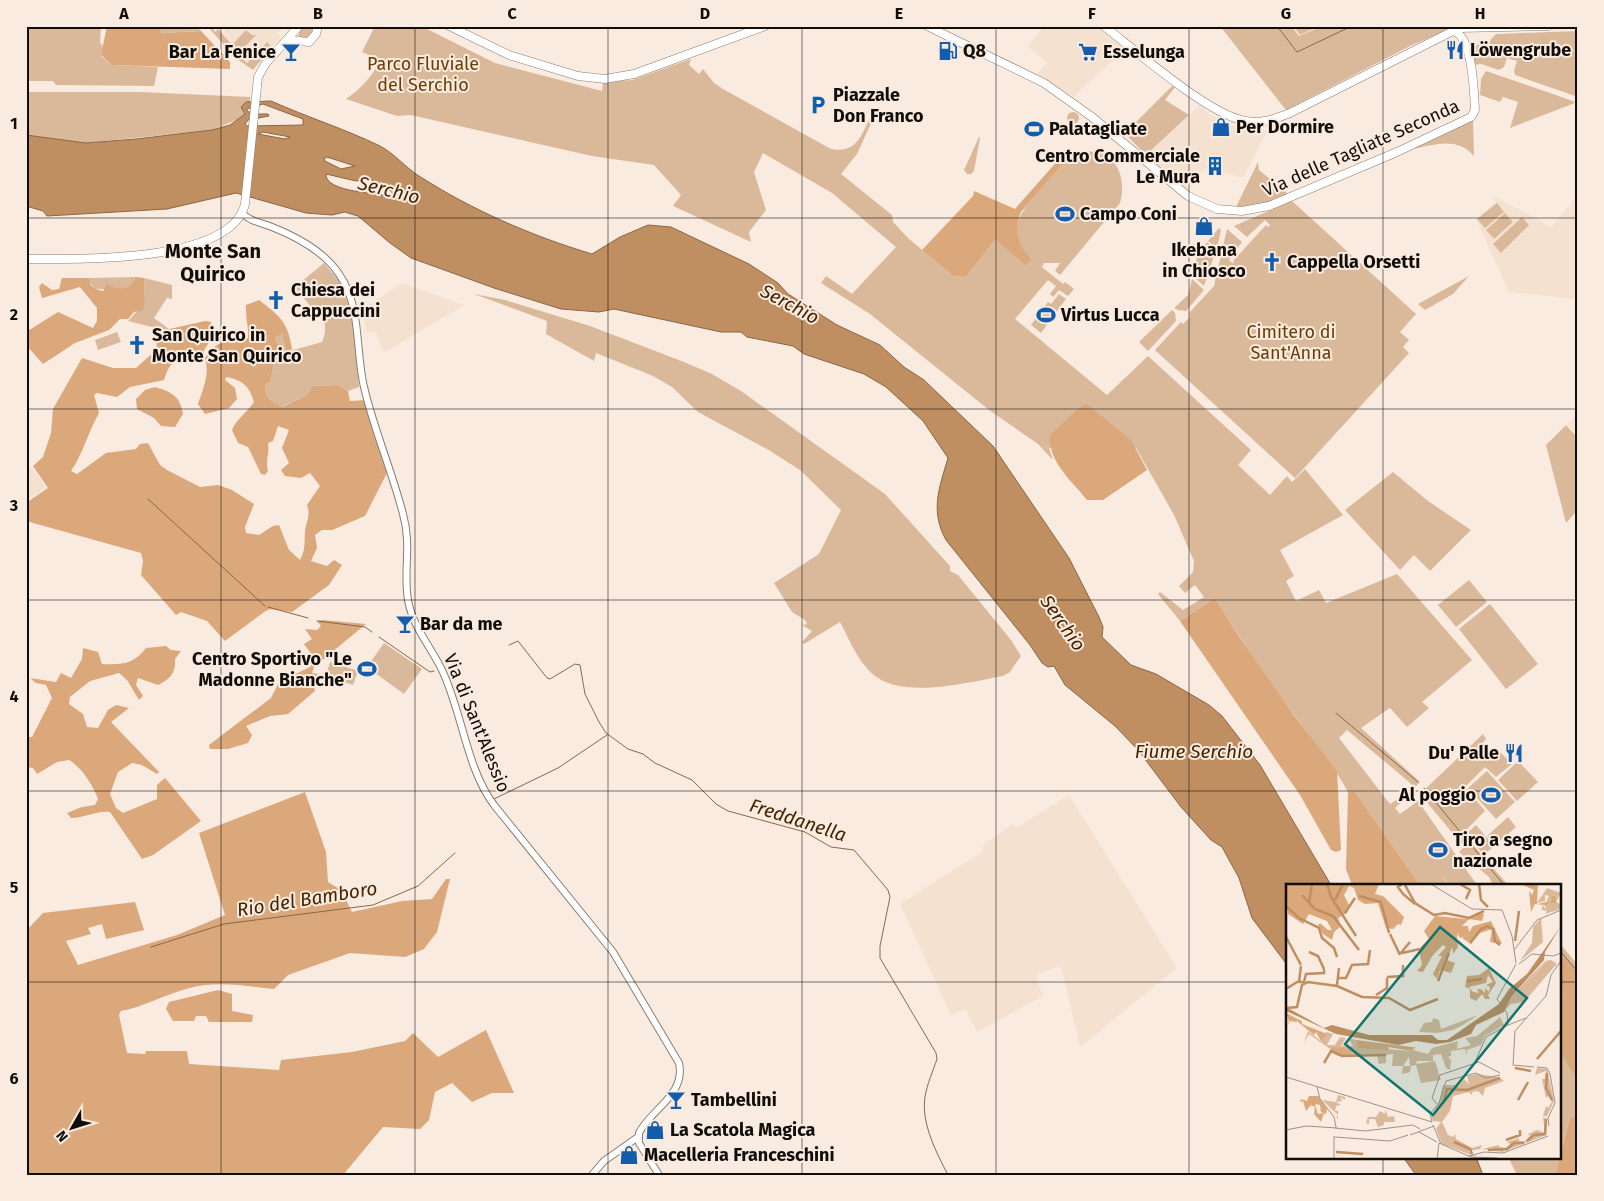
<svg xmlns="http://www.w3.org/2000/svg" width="1604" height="1201" font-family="'Fira Sans',sans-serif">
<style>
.built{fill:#f5e1d0}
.green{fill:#dab99b}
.forest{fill:#dba87b}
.water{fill:#bf8e61;stroke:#8b6747;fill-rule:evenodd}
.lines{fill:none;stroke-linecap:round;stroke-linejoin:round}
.stream{stroke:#8b6747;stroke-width:1}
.minor-casing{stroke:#897d72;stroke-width:8}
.major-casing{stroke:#897d72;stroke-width:9}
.minor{stroke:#fff;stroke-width:6}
.major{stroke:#fff;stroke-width:8}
.grid{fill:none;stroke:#110d09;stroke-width:1;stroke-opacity:0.55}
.labels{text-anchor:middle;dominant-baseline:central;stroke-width:4;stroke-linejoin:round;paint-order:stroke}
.poi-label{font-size:18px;font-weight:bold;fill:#110d09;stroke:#f9ebe0;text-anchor:start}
.park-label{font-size:18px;fill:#6c3d03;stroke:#f9ebe0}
.street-label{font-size:18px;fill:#110d09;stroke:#f9ebe0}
.water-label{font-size:19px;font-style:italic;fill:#442300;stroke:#f9ebe0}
.quarter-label{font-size:20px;font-weight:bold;fill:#110d09;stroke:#f9ebe0}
.inset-river{fill:none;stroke:#bf8e61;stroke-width:2.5}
.inset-road{fill:none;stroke:#9c928a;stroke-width:1}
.view{fill:#0f766e;fill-opacity:0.15;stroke:#0f766e;stroke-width:2.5}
.inset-edge{fill:none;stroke:#110d09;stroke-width:2.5}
.neatline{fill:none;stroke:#110d09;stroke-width:2}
.grid-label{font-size:16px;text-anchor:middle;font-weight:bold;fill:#110d09}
</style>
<rect width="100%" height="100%" fill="#f9ebe0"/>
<path class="built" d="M228 26H286L277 33 281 36 272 47 270 43 267 44 248 64 238 54 256 35 232 45 222 36Z
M1044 26H1097L1127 48 1078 92 1075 98 1037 74 1047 63 1028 46Z
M1200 105 1209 114 1231 125 1249 132 1267 131 1243 178 1219 171 1214 176 1205 168 1185 189 1146 155Z
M1492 195 1551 227 1578 195V299L1509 292 1476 219 1496 202Z
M402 283 464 305 384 353 376 332 367 333 362 310Z
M1578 413V435L1567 424Z
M31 467 47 488 26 501V472Z
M1069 795 1177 968 1080 1047 1061 966 1036 975 1043 996 977 1032 965 1009 951 1015 900 904 983 851V845L1013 824 1016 828Z"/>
<path class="green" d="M26 26H101L100 43 103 46 101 56 112 65 158 67 154 86 56 85 53 81H26Z
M158 26H196L201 31 162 33Z
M207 26H211L215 32 218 29 232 45 246 30 252 35H256L238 54 247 63 267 42 272 47 253 70 237 59Z
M304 26H314L310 38 299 37V31Z
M375 26H421L495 63 602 91 603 82 632 80 691 59 689 65 699 74 703 69 714 83 723 89 831 149C856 153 860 138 870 118L873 119 857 154 841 174 892 215 893 222 908 238 953 276 966 277 995 240 1026 266 1032 259C999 230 1026 206 1047 182 1054 173 1062 160 1073 155 1109 141 1129 171 1120 203L1060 275 1055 271 1060 263H1044L1042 267 1063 284 1065 282 1074 289 1068 296 1059 290 1053 297 1050 294 1056 286 1048 280 1015 319 1107 395 1148 356 1251 450 1238 465 1270 495 1287 476 1292 482 1305 469 1343 515 1280 550 1294 576 1286 581 1296 601 1319 590 1326 603 1397 574 1472 660 1422 702 1429 708 1407 727 1390 708 1361 728 1420 782 1415 787 1347 730 1339 738 1390 804 1407 793 1408 796 1395 808 1400 814 1418 801 1477 885H1449L1440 873 1448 885H1420L1355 792H1348C1333 764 1313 742 1295 716 1267 678 1240 639 1215 598L1180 621 1158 594 1160 592 1183 610 1204 597 1195 585 1185 593 1179 586 1193 572 1194 561 1174 515 1136 448H1049L1053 460 1038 444 989 410 870 314 821 283 826 276 852 294 896 247 832 193 763 153 754 172 766 210 749 232 751 242 673 206 681 195 654 165 592 156 411 115 397 116 346 99C361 89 372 76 381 60L362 52Z
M1220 26H1291L1299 36 1322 26H1457L1410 46 1286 110Z
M1293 26H1319L1300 35Z
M1578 31V97L1515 75 1514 71 1517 61 1507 58 1504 67 1499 70 1481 64 1473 65V50L1478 44 1483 49 1488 48 1491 39 1496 34Z
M1486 71 1573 101 1575 103 1510 128 1518 102 1503 97 1500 102 1480 95 1481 79Z
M1172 86H1176L1165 100 1189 115 1146 155 1126 135 1131 127Z
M26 92H140L250 97V102H246L245 114 241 118 212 130 86 143 26 135Z
M1067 118a6 6 0 1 1 12 0a6 6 0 1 1-12 0Z
M1473 119 1474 156C1456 136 1435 145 1412 149Z
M979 137 980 138 974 171 971 174H967L964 170Z
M1258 162 1259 170 1289 195 1261 205 1236 207Z
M1292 201 1416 314 1400 332 1409 340 1403 347 1409 353 1295 478 1155 350 1181 322 1183 324 1190 317 1189 313 1214 286 1227 229 1242 242 1229 260 1234 264 1233 261 1266 225 1268 227 1270 225 1265 220 1247 237 1234 226Z
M1497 203 1504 212 1485 228 1477 219Z
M1505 213 1513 222 1494 239 1486 230Z
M1522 217 1529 225 1501 253 1493 244Z
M1219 228 1221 230 1217 248 1208 241Z
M1207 242 1216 250 1204 286 1192 275 1197 258Z
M324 263 341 283 352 315 359 387 348 391 338 385 312 386 307 395 281 407C271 401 265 396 265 384L270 383 278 344 275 338 282 332 286 352 322 342C327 330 326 321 319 310L312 308 295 287Z
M1469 276 1453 294 1425 310 1418 304Z
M135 277C134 281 134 286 130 288 123 290 101 290 94 288L89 281 90 278Z
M144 278 172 285V299L167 298 154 318 169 329 156 332V328L128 321 145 303Z
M1192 279 1204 290 1186 311 1178 310 1174 308 1188 295Z
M474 294 505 300 590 326 684 362 712 374 741 391 885 494 950 566V571L958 575 1011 640 1021 656 1010 672 1003 676C970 682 908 698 878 678 859 665 850 641 840 622L804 644 802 642 812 631 802 625 807 624 805 620 792 612 774 583 819 554 841 510 800 470 767 449 698 412 672 387 653 376 596 353 594 361 546 334 547 321Z
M1059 294 1066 299 1041 333 1031 325 1048 302 1051 304Z
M1172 310 1175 313 1176 321 1148 351 1139 342Z
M117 332 121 342 98 350 95 340Z
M1566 425 1578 438V510L1566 523 1546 445Z
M1393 472 1428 501 1471 530 1430 571 1414 555 1400 570 1345 510Z
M1469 580 1487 602 1456 627 1438 605Z
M1490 604 1538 664 1506 689 1459 629Z
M384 643 422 669 404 694 367 667Z
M330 662 358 671 353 685 326 676Z
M1483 734 1486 739 1478 749V757L1482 759 1496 748 1512 764 1496 777 1485 767 1465 787 1485 811 1463 833 1508 885H1493L1489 877 1459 852 1464 847 1420 794Z
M1518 761 1538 782 1517 801 1498 780Z
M1487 771 1515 802 1496 819 1468 788Z
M1508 817 1516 827 1495 845 1487 836Z
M1476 825 1494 846 1484 855 1466 834Z
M1560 944 1578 965V1115L1570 1118 1560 1155Z
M1508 1157H1560L1555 1175H1517Z"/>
<path class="forest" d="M107 26H158L162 33 201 31 230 62V69L112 65 101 55Z
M1060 158 1065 161 1021 212C1013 230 1018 247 1032 259L1026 266 995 240 966 277 953 276 922 250 973 196 974 191 1015 209Z
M135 277 144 278 145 302 142 311 134 312 128 319H120L109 330 75 343 43 364 26 345V332L58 312 93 328 97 321V308L80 287 42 298 39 287 42 283 52 290 59 289 62 278H90C88 287 96 289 103 291L107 284C118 291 132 291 135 277Z
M259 300C280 316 288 322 292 349L286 352 282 333 275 338 278 344 270 383 265 384C265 397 271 401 282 407L307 395 312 386 338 385 348 391 350 401 367 400 387 473 365 516 332 530H322L315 535 317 548 311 561 327 566 334 560 342 565 329 585 292 612 270 609 264 612 225 641 207 621 181 612 176 615 141 575 143 561 141 553 26 521V503L48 488 33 466 43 457 51 433 53 409 82 358 113 368H136L157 349 156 332 205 321 211 322V339L200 357C178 360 171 357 164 380L130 387 117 397 97 393 94 395 99 413C88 432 83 454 71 471L77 474 106 453 136 449 140 444 148 443 160 465 167 470 200 487 218 485 232 490 254 504 245 527 246 533 259 535 273 526 279 525 289 550 300 560C306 549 304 543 305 532 306 521 311 516 307 505L320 486 310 473 301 478 285 476 281 470 289 463 282 448 289 430 278 426 273 441 268 443C270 453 265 461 268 471L265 475 261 474 248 447 238 443 232 430C237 418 247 413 254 402 249 386 243 380 226 377L225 380 235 388 237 399 229 408 205 414 198 404C203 389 210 374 205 358 222 334 225 347 248 338 249 327 245 317 246 305Z
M155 387C172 392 180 396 183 414L175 427 161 426 154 418 137 409 136 399 145 390Z
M1087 404 1131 440 1147 470 1103 500H1087C1071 480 1048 462 1050 435L1079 408Z
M1215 598 1238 635 1296 718 1337 771 1341 850 1336 852 1331 850 1300 795 1180 621Z
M323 620 366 624 314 667 312 673 323 675 324 679 313 682 315 691 288 714 270 716 246 726 252 735 248 743 228 749H210L209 745 271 698 279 682 310 667 315 659 304 644 312 639 305 629 317 630 321 626 317 621Z
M166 646 171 650 181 651 175 659C176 673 170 679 158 685L138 678 136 685 143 696 139 700 127 680 119 673 90 681 70 697 69 704 83 714 87 727 98 728 108 710 116 705 129 708 111 722 159 772 157 774 142 765 132 763 118 772 110 794 116 808 123 813 157 799V785L165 778 201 821 153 855 142 859 110 812C98 810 84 818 71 818L67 813 82 807 95 805 98 799C93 785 82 768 69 760L57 762 37 774 33 768 26 767V737H32L52 698 46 685 36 683 30 678 56 682 61 673 71 678 82 659 83 648 98 652 102 664C122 665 134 664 146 648Z
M305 792 326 852 328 882 341 890 352 912 402 901 432 899 446 879H450L437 932 424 949 405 957 350 953 288 975 274 989C245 986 215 980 186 989 164 995 143 1007 121 1011L119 1015 127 1053 145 1054 146 1051H187L189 1064 279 1070 281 1060 352 1052 405 1041 413 1033 438 1057 486 1030 514 1093H492L472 1102 452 1083 435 1092 429 1120 420 1129 383 1127 343 1175H26V931L43 913 135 902 144 930 106 939 102 924 88 928 91 934 66 941 78 965 177 935 225 915 199 833Z
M1348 792H1355L1420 885H1352L1346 869Z
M1565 957 1578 971V1079C1568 1064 1552 1047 1562 1028 1557 1018 1562 1007 1563 997L1560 993V961Z
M218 990 232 994V1011L253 1015 252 1022H209L206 1016H196L194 1021H173L166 1009 169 1002Z
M1578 1115V1175H1555L1570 1118Z"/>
<path class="water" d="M271 101C307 117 345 129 380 146 395 154 405 167 419 176 472 210 532 236 592 254L620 237 648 225 671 227 749 264 778 283 788 294 837 325 880 345 904 367 924 380 993 446 1069 558 1099 617 1103 627 1102 637 1131 665 1156 674 1209 705 1222 716 1260 765 1331 885H1288V966L1252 918 1239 878 1222 847 1211 840 1181 807 1138 750 1115 726 1065 685 1054 666 1048 667 1042 663 1030 645 946 540C930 511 939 488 948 458L923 421 886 387 864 374 804 354 793 346 747 337 741 332H721L614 309 599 312 561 309 494 288 411 258 390 243 358 216 351 214 345 212 332 215 306 213 236 193 167 209 47 216 43 211 26 206V135L86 143 136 139 212 130 230 125 245 114 241 107 246 102ZM263 104 303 119V125L247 126 245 124 248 120 269 116 268 114H254L247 111V109ZM263 132 290 137 285 139 258 134ZM327 157 355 166 341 169 325 161 324 159ZM326 174 356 181 370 179 391 191 395 197C381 193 325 193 326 174Z
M1403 1157H1476L1483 1175H1416Z"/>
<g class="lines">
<path class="stream" d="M1277 26 1297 52 1352 26
M148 499 265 606
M268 607 308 618
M317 621 365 627 372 632
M379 637 430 672 434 671
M509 645 518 641 547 678 550 679 575 664 580 665 585 694 599 722 606 733 628 749 643 754 655 763 692 780 716 804 728 811 805 832 831 847 854 850 888 890 890 897 880 946V958L936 1053 937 1059C933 1071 927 1084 925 1097 921 1123 936 1152 948 1175
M1336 713 1418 782
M1424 788 1504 885
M494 799 558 768 607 735
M151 947 224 924 373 905 418 886 455 853
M1560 951 1578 972"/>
<g class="minor-casing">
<path id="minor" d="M242 213C251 222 260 222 272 227 297 237 324 251 339 274 362 307 355 349 364 387 374 430 392 471 403 514 412 546 403 571 408 600 412 625 430 646 441 668 462 710 466 768 494 805L613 952 679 1063C686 1095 651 1109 639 1133V1143L659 1175
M592 1175 604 1161 638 1137"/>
</g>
<g class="major-casing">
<path id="major" d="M449 26 509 55 578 76 605 79 634 74 765 26
M927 26 1044 83 1092 117 1188 196 1217 209 1242 211 1269 206 1397 152 1471 117 1475 110C1474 93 1473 33 1452 31
M1104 26C1136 51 1208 114 1245 121 1261 124 1275 119 1290 113L1459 28 1549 26
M287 40 309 42 316 34 318 26
M26 259C75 259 231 264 245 204L258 77 266 63 299 26"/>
</g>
<use href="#minor" class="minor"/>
<use href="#major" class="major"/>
</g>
<path class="grid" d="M221 26V1175M415 26V1175M608 26V1175M802 26V1175M996 26V1175M1189 26V1175M1383 26V885M26 218H1578M26 409H1578M26 600H1578M26 791H1578M26 982H1288M1560 982H1578M1383 1157V1175"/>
<defs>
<g id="restaurant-bare" transform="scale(1.5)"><path d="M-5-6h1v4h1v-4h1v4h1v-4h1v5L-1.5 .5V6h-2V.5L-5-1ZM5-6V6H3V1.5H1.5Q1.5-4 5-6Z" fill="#135dac" stroke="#f9ebe0" stroke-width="2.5" paint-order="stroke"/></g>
<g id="fuel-bare" transform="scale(1.5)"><path d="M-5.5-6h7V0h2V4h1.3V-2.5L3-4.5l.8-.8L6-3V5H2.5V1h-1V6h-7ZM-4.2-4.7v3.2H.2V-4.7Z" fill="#135dac" stroke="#f9ebe0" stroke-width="2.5" paint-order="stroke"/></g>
<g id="bar-bare" transform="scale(1.5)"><path d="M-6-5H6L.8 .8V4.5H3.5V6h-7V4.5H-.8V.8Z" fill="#135dac" stroke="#f9ebe0" stroke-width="2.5" paint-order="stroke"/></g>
<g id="supermarket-bare" transform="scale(1.5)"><path d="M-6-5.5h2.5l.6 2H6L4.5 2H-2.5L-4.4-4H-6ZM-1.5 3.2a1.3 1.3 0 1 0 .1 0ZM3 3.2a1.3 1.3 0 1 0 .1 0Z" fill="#135dac" stroke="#f9ebe0" stroke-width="2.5" paint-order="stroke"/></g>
<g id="parking-bare" transform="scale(1.5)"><path d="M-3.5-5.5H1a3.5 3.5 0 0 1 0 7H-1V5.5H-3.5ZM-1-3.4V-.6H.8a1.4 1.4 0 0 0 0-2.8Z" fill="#135dac" stroke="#f9ebe0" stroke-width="2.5" paint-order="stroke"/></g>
<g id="shop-bare" transform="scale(1.5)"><path d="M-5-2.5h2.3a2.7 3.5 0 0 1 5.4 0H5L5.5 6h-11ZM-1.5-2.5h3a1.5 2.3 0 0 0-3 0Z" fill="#135dac" stroke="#f9ebe0" stroke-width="2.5" paint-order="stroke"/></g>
<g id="stadium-bare" transform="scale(1.5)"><path d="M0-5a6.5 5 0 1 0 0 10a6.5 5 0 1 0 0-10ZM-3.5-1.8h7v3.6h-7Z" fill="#135dac" stroke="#f9ebe0" stroke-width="2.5" paint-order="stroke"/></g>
<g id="building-bare" transform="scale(1.5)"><path d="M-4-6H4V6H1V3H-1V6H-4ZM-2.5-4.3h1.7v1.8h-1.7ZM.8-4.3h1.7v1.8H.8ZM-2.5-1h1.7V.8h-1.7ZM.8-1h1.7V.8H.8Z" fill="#135dac" stroke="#f9ebe0" stroke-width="2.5" paint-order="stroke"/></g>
<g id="church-bare" transform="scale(1.5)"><path d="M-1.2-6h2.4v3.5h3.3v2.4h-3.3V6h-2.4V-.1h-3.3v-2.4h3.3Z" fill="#135dac" stroke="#f9ebe0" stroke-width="2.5" paint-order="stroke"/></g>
</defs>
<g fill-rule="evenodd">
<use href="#restaurant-bare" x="1455" y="50"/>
<use href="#fuel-bare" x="948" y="51"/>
<use href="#bar-bare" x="291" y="52"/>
<use href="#supermarket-bare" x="1088" y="52"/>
<use href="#parking-bare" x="818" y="105"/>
<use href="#shop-bare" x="1221" y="127"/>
<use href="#stadium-bare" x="1034" y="129"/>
<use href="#building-bare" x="1215" y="166"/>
<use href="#stadium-bare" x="1065" y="214"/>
<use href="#shop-bare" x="1204" y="226"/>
<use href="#church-bare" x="1272" y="262"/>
<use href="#church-bare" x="276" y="300"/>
<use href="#stadium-bare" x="1046" y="315"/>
<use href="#church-bare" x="137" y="345"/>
<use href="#bar-bare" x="405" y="624"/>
<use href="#stadium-bare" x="367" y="669"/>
<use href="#restaurant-bare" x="1514" y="753"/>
<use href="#stadium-bare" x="1491" y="795"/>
<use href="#stadium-bare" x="1438" y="850"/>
<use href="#bar-bare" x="676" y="1100"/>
<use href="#shop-bare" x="655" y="1130"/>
<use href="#shop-bare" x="629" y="1155"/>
</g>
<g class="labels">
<g class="poi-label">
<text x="1470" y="50">Löwengrube</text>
<text x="963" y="51">Q8</text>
<text x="276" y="52" text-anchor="end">Bar La Fenice</text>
<text x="1103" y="52">Esselunga</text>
<text x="833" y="95">Piazzale<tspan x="833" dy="21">Don Franco</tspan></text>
<text x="1236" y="127">Per Dormire</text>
<text x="1049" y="129">Palatagliate</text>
<text x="1200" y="156" text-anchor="end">Centro Commerciale<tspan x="1200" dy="21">Le Mura</tspan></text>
<text x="1080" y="214">Campo Coni</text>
<text x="1204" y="250" text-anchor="middle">Ikebana<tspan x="1204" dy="21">in Chiosco</tspan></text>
<text x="1287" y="262">Cappella Orsetti</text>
<text x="291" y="290">Chiesa dei<tspan x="291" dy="21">Cappuccini</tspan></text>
<text x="1061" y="315">Virtus Lucca</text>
<text x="152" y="335">San Quirico in<tspan x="152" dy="21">Monte San Quirico</tspan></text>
<text x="420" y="624">Bar da me</text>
<text x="352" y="659" text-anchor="end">Centro Sportivo "Le<tspan x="352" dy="21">Madonne Bianche"</tspan></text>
<text x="1499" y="753" text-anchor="end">Du' Palle</text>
<text x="1476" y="795" text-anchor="end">Al poggio</text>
<text x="1453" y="840">Tiro a segno<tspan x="1453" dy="21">nazionale</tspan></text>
<text x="691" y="1100">Tambellini</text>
<text x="670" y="1130">La Scatola Magica</text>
<text x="644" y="1155">Macelleria Franceschini</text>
</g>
<g class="park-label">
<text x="423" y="64">Parco Fluviale<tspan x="423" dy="21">del Serchio</tspan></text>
<text x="1291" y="332">Cimitero di<tspan x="1291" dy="21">Sant'Anna</tspan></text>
</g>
<g class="street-label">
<text transform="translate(1361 148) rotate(-24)">Via delle Tagliate Seconda</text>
<text transform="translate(477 723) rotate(68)">Via di Sant'Alessio</text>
</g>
<g class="water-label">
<text transform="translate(389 190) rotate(14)">Serchio</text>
<text transform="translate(790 304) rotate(28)">Serchio</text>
<text transform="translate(1063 623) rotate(55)">Serchio</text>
<text x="1194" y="751">Fiume Serchio</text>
<text transform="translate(798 820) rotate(18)">Freddanella</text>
<text transform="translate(307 899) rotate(-9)">Rio del Bamboro</text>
</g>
<g class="quarter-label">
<text x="213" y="251">Monte San<tspan x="213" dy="23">Quirico</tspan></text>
</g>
</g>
<g transform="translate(1286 884)">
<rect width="275" height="275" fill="#f9ebe0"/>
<path d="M261 4 275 9 270 18 275 20V25L259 30 261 27 256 26V21L260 25 261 20 269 19 267 17 271 12 268 11 266 17 260 18 263 12 259 11V17L251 19ZM255 34 257 58 234 77 246 59 247 43ZM261 75 231 113 260 77 265 76 271 80 268 83 238 118 225 120 219 126 226 112ZM192 131 177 141 167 146 151 149 133 148 138 139 146 138 147 134 153 136 155 145ZM214 133 218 141 199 152 195 161 181 166V171L179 165 165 167V172L162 173 165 176 164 186 160 184 155 170 147 171V177H130L131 180 149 177 155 196 135 199 130 181 125 182 124 188 116 190 117 182H124L123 173 117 182H106L107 170 100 171V179L93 180 91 172H54L23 150 18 159 22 147 35 157 40 148 47 150 41 161H49L54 153 60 154 55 162H67L62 154 70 156 72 163 126 167V163H130L127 166 142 170 146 164 172 157 171 165 185 161 179 154 191 152ZM251 184 261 185 268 217 261 232H257L260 222 262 224 266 218 262 212 260 214 256 195H259L260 187 249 191ZM191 190 213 193 218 197 199 204 197 212 192 207 186 208V211L183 208 167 212 164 227 156 238 162 251 167 253 169 250 170 255 186 264 196 261 194 265 182 267 191 273 156 260 150 245 155 238 147 237 145 232 153 219 157 221 153 219 157 201H173L178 195 183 200 181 192ZM52 211 59 213V216L54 213 56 217 50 218 55 221 50 222 49 227H52V234H50L52 231 36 216 50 218ZM99 225 102 233 108 232 109 238H98V241L92 243 89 235H83V240L80 239 82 233H90L94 227 99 230ZM257 233 261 235 260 251 216 268 196 265 213 261V263L220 264 224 260 221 258 233 254V257H239L244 252 242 250 251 246 259 249Z" fill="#dab99b"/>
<path d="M0 0H93L89 10 97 12 118 33 115 41 112 40 107 45 100 44 92 19 79 20 72 16 68 4 63 2 58 11 63 21 61 29 52 34 55 42 48 48 46 56 37 50 32 41 34 39 42 46H46L41 37 23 30 17 40 2 30ZM235 0H252L251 20 266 17 265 13 270 11V19L261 20 260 25 259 21 249 20 245 28 243 7 246 11 248 6ZM195 29 198 30 196 37 183 35 176 42H182L183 48 187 42 205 37 216 60 204 58 206 45 194 49 185 60 176 54 180 52 174 54 171 49 172 63 167 70 166 63 161 76 169 79 165 89 154 86 151 95 147 90 156 72H152L160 63 157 61 147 71 137 88 131 87 136 81 133 65 143 55 138 47 149 32 180 35ZM203 84 210 99 202 111 204 115H199L196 110 190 117 184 114V105L179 103 181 92 193 91ZM202 91 207 98 200 101 204 103 203 108 199 104V109L195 105H191L193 109 187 108 183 103 200 99ZM0 129 16 137V140L41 150 35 157 30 148 28 151 12 138 11 135V138L4 137 0 144 3 137ZM70 156 126 163V167L102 163 103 166 72 164ZM47 163 64 165 67 172H53L44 167ZM23 212H32L41 225 40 230 35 228 34 221 29 220 32 230 38 229 35 238 28 230 29 223 25 221 20 227 17 217 14 218 15 215 21 217Z" fill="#dba87b" fill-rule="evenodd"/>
<path d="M275 42 259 68 258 76 226 112 218 128 190 141 185 150 164 158 150 160 130 157 112 161 50 150 0 127V123L38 144 46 141 83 151H146L152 156H161L213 120 223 105 241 90Z" fill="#bf8e61"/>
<path class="inset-river" d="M41 0 45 13 70 52M116 0 112 3 117 10 129 20M174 0 184 6 180 15M193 0 195 16 202 23M119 1 129 19 148 31 159 29 183 34 198 27M16 11 29 25 47 32 73 66M73 12 95 18 103 49M49 16 57 0M23 19 26 0M0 22 13 34 33 44 36 54 48 64 51 73M59 29 69 14M207 44 209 57 214 61M104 50 114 71M0 53 15 81M229 57 233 27M184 59 195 45 202 42 206 45M135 65 146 53M23 68 32 72 38 85M116 69 134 65M114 70 124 58M101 93 117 92V81M52 94H60L66 81 82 80 84 66M152 97 163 69M181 97 196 95M13 98 15 82M18 98 20 90 38 89V85M51 101 53 84M0 105 11 98H18M90 111 101 104V94M0 124 11 123 16 101 22 98 51 102 76 113 103 114 124 126 152 115M251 175 275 147M38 179 45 167 56 172 100 171M229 184 245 187M261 189 260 204 266 216M232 216 242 198M157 220 161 205 181 206 214 194M220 256 234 251V246M241 257 248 251 259 250 260 235M168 258 184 265 186 270M202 266 221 265 228 259H238M50 268 77 270"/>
<path class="inset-road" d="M145 0 186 25 216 26 226 52 230 79M228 66 251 36 275 26M233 80 246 70 267 72 275 69M222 141 221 129 211 115 230 80M222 141 240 134M189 178 200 153 222 141M193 178 214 189M227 181 229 147 260 112 265 91 275 77M227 181 248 183M251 183 261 184 264 190 269 219 262 234 263 242M0 193 146 238M31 203 34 215 48 233 50 243M152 221 146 214 154 191 193 178M146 238 144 230 153 219 160 197 190 189 200 194 214 191M147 241 155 260M49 244 79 247 127 241 134 245M0 246 20 242 51 244M133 248 151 258M124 251 148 242M48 252V275M49 253 104 257 122 251M153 259 185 273 211 274M183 272 198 268 217 269 262 252M151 275 153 259"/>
<path class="view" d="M154 43 241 114 147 231 59 160Z"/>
<rect width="275" height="275" class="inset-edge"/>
</g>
<rect width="1604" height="1201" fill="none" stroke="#f9ebe0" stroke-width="55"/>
<g transform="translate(72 1128) rotate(231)" stroke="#f9ebe0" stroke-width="4" paint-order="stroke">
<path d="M0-4L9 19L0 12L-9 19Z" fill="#110d09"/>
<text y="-8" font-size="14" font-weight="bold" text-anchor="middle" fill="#110d09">N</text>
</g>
<rect x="28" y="28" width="1548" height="1146" class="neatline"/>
<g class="grid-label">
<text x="124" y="19">A</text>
<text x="318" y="19">B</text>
<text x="512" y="19">C</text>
<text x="705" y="19">D</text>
<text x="899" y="19">E</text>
<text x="1092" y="19">F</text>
<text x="1286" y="19">G</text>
<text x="1480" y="19">H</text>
<text x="14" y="129">1</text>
<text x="14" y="320">2</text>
<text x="14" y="511">3</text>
<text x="14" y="702">4</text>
<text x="14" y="893">5</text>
<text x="14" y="1084">6</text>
</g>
</svg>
